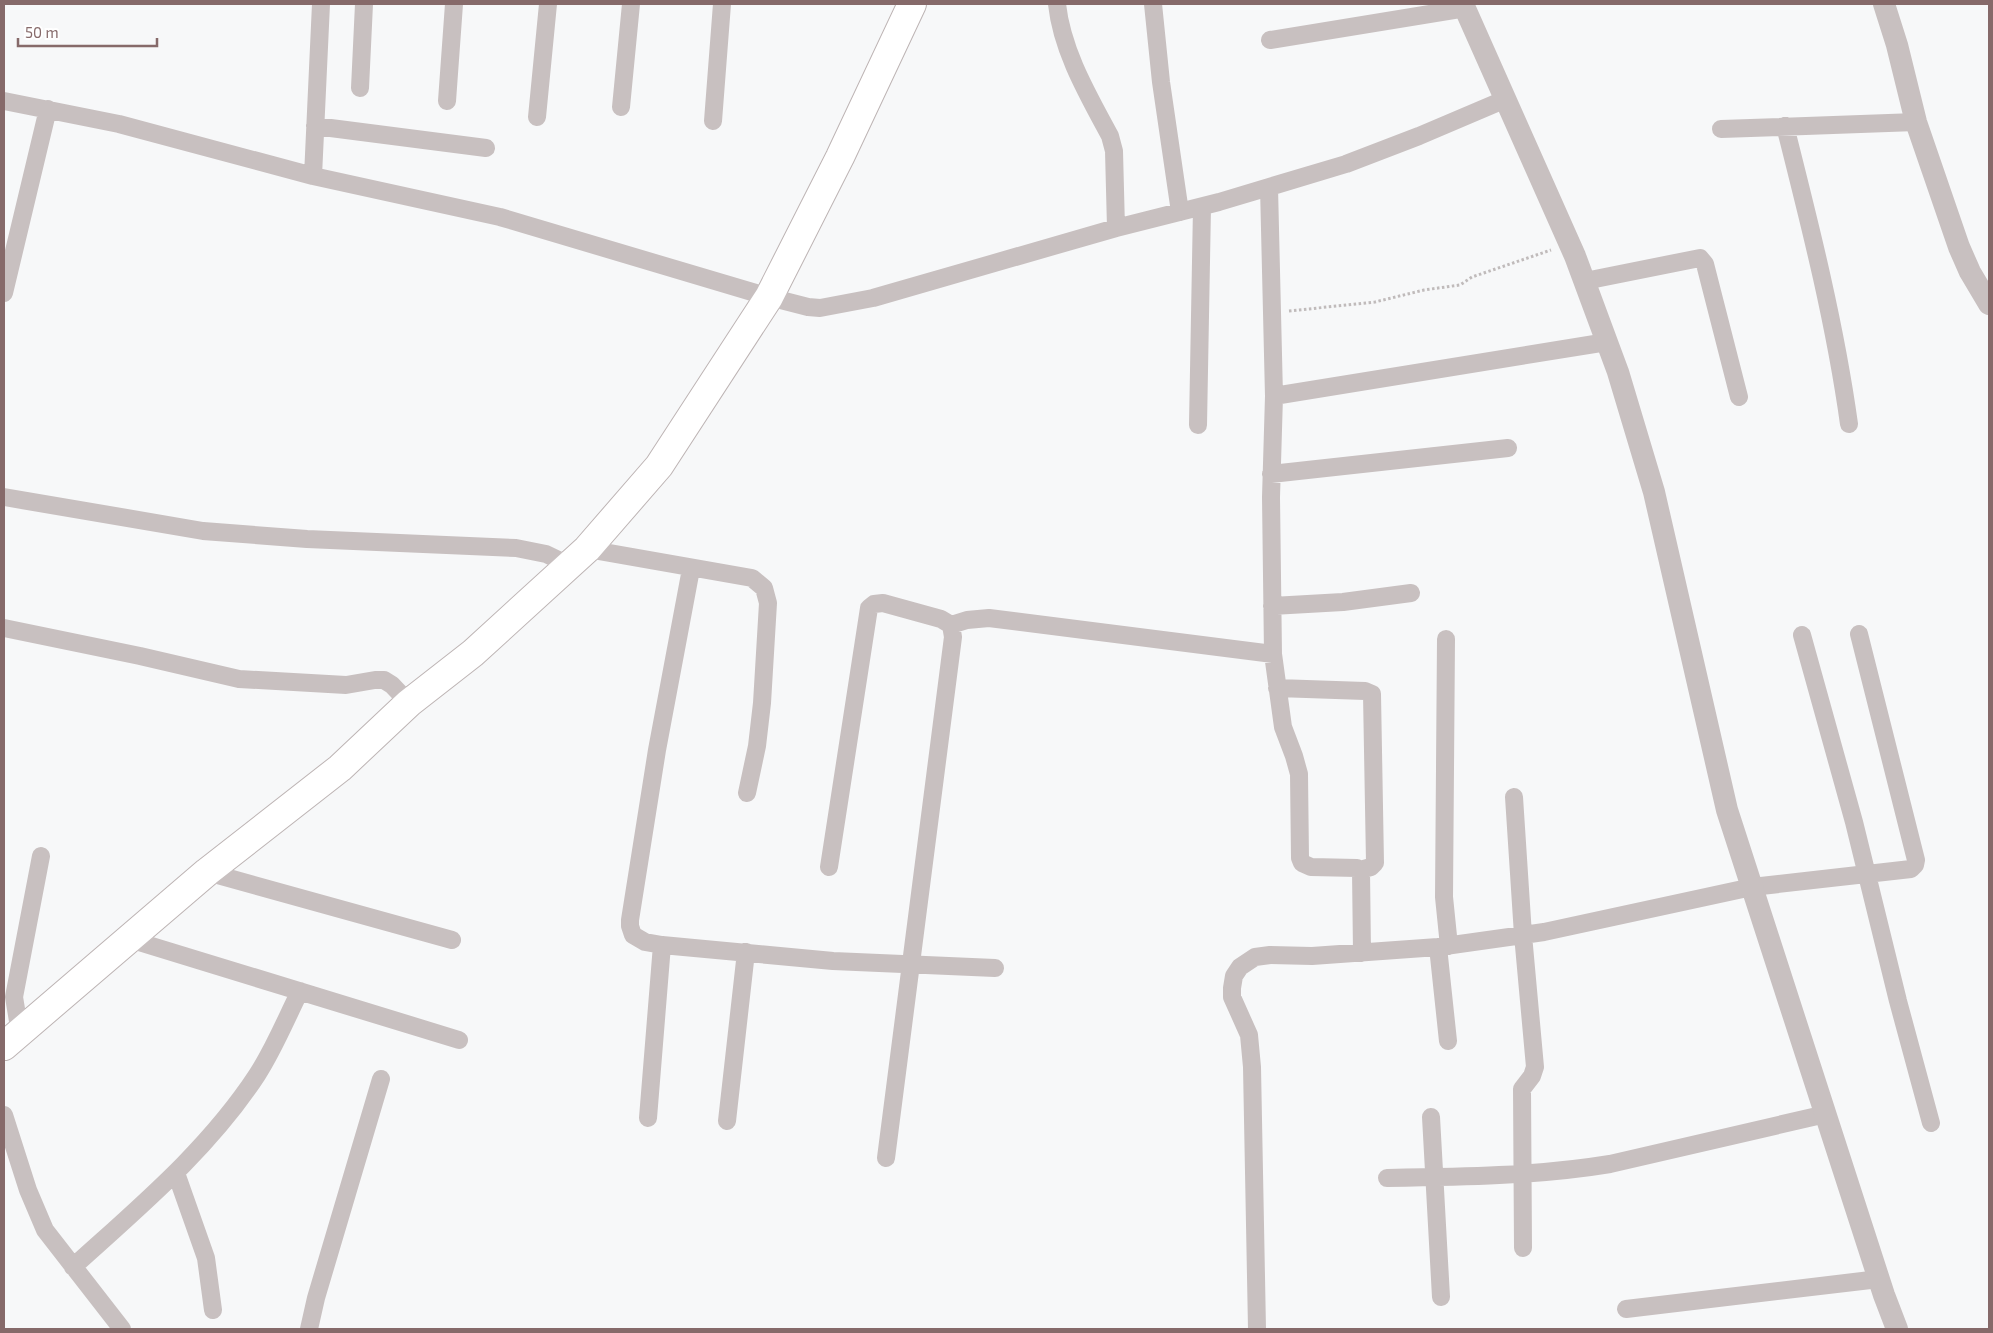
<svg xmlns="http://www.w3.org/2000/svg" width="1993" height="1333" font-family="'Exo 2',sans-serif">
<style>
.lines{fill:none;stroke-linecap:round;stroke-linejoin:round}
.primary-casing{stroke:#bdb4b4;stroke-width:30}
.path{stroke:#c0bbbb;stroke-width:3;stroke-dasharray:2.5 2.5;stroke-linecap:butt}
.minor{stroke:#c8c0c0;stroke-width:18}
.tertiary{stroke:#c8c0c0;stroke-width:22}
.primary{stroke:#fff;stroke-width:28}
</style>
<rect width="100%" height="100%" fill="#f7f8f9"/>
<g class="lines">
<g class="primary-casing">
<path id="primary" d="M4 1046 207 872 340 768 409 703 473 653 587 549 659 466 769 297 840 157 912 4"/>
</g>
<path class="path" d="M1289 311 1375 302 1424 290 1460 285 1472 277 1551 250"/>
<path class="minor" d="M1057 4C1062 51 1088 95 1110 136L1114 151 1116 228
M1153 4 1161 82 1180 212
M1270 40 1466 8
M360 88 364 4
M4 101 119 124 313 176 500 217 769 297 808 307 820 308 873 298 1116 228 1219 202 1346 164 1419 136 1506 99
M447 101 454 4
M621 107 631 4
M537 117 548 4
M713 121 722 4
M315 126 486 148
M1785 126C1810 225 1835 323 1849 424
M1721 129 1916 122
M313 176 321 4
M1269 187 1274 396 1271 497 1273 654 1283 727 1294 756 1299 774 1300 858 1302 863 1311 867 1357 868 1361 871 1362 953
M1585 281 1700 258 1705 264 1739 397
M4 293 48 109
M1274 396 1607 342
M1198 425 1202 207
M1271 474 1508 448
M4 497 203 531 307 539 516 548 546 554 571 566
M587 549 752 578 764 588 768 603 762 703 757 746 747 793
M691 569 657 750 630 920V926L633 935 645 942 662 945 833 961 995 968
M1272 606 1343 602 1411 593
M951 625 967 620 989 618 1273 654
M4 628 140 656 239 679 346 685 375 680H384L392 685 409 703
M1802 635 1854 822 1898 1001 1931 1123
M1446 639 1444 897 1449 946
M1277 688 1365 691 1372 694 1375 863 1371 867 1360 870
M1514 797 1523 935 1535 1067 1532 1076 1522 1089 1523 1248
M829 867 869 608 874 604 883 603 941 619 951 625 953 637 886 1158
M207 872 452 940
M129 939 459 1040
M1438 947 1448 1041
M20 1033 14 997 41 856
M4 1115 28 1190 45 1230 122 1329
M1431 1117 1441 1297
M648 1118 662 945
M727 1121 746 952
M176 1173 206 1258 213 1310
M1387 1178C1461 1177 1537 1176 1610 1164L1826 1114
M73 1267C138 1208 208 1150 257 1075 274 1049 286 1019 300 991
M1626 1309 1879 1279
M309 1329 316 1298 381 1079
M1257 1329 1252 1067 1249 1035 1232 997V988L1234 976 1240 967 1255 957 1270 955 1312 956 1438 947 1544 932 1752 887 1911 869 1915 865 1916 860 1859 634"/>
<path class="tertiary" d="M1463 4 1575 256 1618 372 1654 492 1727 810 1884 1295 1897 1329
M1884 4 1897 45 1916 122 1959 247 1970 272 1989 304"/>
<use href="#primary" class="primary"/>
</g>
<rect width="1993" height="1333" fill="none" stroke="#866a6a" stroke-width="10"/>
<path d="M18 38v8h139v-8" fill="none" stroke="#866a6a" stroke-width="2.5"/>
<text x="25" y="38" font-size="15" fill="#866a6a" stroke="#ffffff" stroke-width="4" paint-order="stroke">50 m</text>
</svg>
